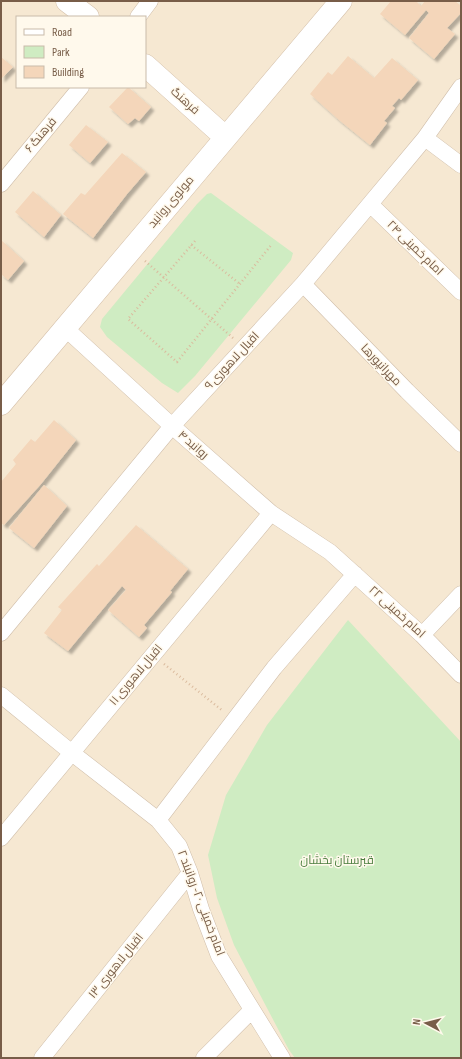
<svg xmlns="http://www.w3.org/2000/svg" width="462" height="1059" font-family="'Sofia Sans Condensed',Cairo,sans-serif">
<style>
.residential{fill:#f6e8d2;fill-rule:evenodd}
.green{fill:#cfecc2}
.building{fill:#f4d6ba;filter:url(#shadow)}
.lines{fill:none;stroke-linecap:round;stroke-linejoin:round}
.street-casing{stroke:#d0beaa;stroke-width:17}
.secondary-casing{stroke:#d5c0aa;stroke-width:23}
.path{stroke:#daba9d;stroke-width:2.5;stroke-dasharray:1 3;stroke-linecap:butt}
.street{stroke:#fff;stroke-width:16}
.secondary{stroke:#fff;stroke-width:22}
.labels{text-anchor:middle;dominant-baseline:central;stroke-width:3;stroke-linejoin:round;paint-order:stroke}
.street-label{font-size:12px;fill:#785d48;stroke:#fff9ec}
.park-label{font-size:12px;fill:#4c7e3f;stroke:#fff9ec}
</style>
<defs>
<filter id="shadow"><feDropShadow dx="3.5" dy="3.5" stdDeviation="1" flood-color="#0004"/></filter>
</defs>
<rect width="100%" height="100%" fill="#fdf6e4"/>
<path class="residential" d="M1 1H461V1058H1ZM17 17H145V87H17Z"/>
<path class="green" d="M211 193 293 253 291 260 195 376 178 393 162 383 107 337 100 327 102 319 197 204 207 194Z
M348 620 461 742V1058H295L289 1050 234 945 217 898 208 855 226 795 267 725Z"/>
<path class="building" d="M391 1H416L421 6 425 1H455L461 6V13L447 28 455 34 434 59 409 38 429 13 426 10 405 35 380 14Z
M348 56 374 78 392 58 418 80 401 100 399 98 392 106 395 108 384 121 387 123 370 145 339 120 310 94 328 72 332 75Z
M1 57 13 67 1 79Z
M128 87 151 107 139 121 135 118 128 124 109 107Z
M86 125 108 142 90 163 69 145Z
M122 153 146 172 127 194 93 238 63 214 81 193 85 195Z
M33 191 61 215 44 237 15 212Z
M1 240 24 261 8 280 1 274Z
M54 420 76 440 41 484 4 525 1 523V482L16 464 13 460 31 439 35 442Z
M44 485 67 506 34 548 9 528Z
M136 525 188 569 170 591 172 592 144 625 147 628 139 637 108 610 126 590 122 586 68 651 44 633 62 610 58 607 97 564 99 566Z"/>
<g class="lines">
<g class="street-casing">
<path id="street" d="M138 17 150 1
M425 138 461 165
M1 184 81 87
M370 204 461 292
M303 284 407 391 461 444
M65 328 172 426 271 513 330 552 422 635 461 675
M1 633 172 426 303 284 370 204 425 138 461 87
M422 635 461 594
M1 695 72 753 158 820 179 846 190 873 201 909 219 956 282 1058
M158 820 274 668 355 574
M1 838 271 513
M42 1058 190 873
M204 1058 252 1010"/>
</g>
<g class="secondary-casing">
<path id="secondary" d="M67 1 88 17
M145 65 225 137
M1 404 341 1"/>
</g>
<path class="path" d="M195 241 128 319 177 362 272 244
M191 245 240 284
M145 261 233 338
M164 664 223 711"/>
<use href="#street" class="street"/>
<use href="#secondary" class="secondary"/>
</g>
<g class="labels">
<g class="street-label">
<text transform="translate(185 101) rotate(42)">فرهنگ</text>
<text transform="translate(41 135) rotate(-50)">فرهنگ ۶</text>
<text transform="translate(171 202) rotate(-50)">مولوی روانبد</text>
<text transform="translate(415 248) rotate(44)">امام خمینی ۲۴</text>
<text transform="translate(232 361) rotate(-47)">اقبال لاهوری ۹</text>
<text transform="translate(381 365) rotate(46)">مهرانپورها</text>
<text transform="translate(193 445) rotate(41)">روانبد ۴</text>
<text transform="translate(397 612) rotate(42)">امام خمینی ۲۲</text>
<text transform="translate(136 675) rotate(-50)">اقبال لاهوری ۱۱</text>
<text transform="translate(201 903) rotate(69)">امام خمینی ۲۰- روانبند ۲</text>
<text transform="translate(116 966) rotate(-51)">اقبال لاهوری ۱۳</text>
</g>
<g class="park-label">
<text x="337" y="860">قبرستان بخشان</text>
</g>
</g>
<rect width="462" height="1059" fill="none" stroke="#785d48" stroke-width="4"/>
<rect x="16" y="16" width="130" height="72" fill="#fff9ec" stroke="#c9bbaa"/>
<rect x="24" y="29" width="20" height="6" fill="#ffffff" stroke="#c9bbaa"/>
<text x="52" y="36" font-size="12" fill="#785d48">Road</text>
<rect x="24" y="46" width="20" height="12" fill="#cfecc2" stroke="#c9bbaa"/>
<text x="52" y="56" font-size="12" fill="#785d48">Park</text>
<rect x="24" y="66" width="20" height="12" fill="#f4d6ba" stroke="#c9bbaa"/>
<text x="52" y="76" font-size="12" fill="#785d48">Building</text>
<g transform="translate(426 1023) rotate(277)" stroke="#fff9ec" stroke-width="3" paint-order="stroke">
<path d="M0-3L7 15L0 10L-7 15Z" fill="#785d48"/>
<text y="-6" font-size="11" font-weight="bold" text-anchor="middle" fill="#785d48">N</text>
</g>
</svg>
